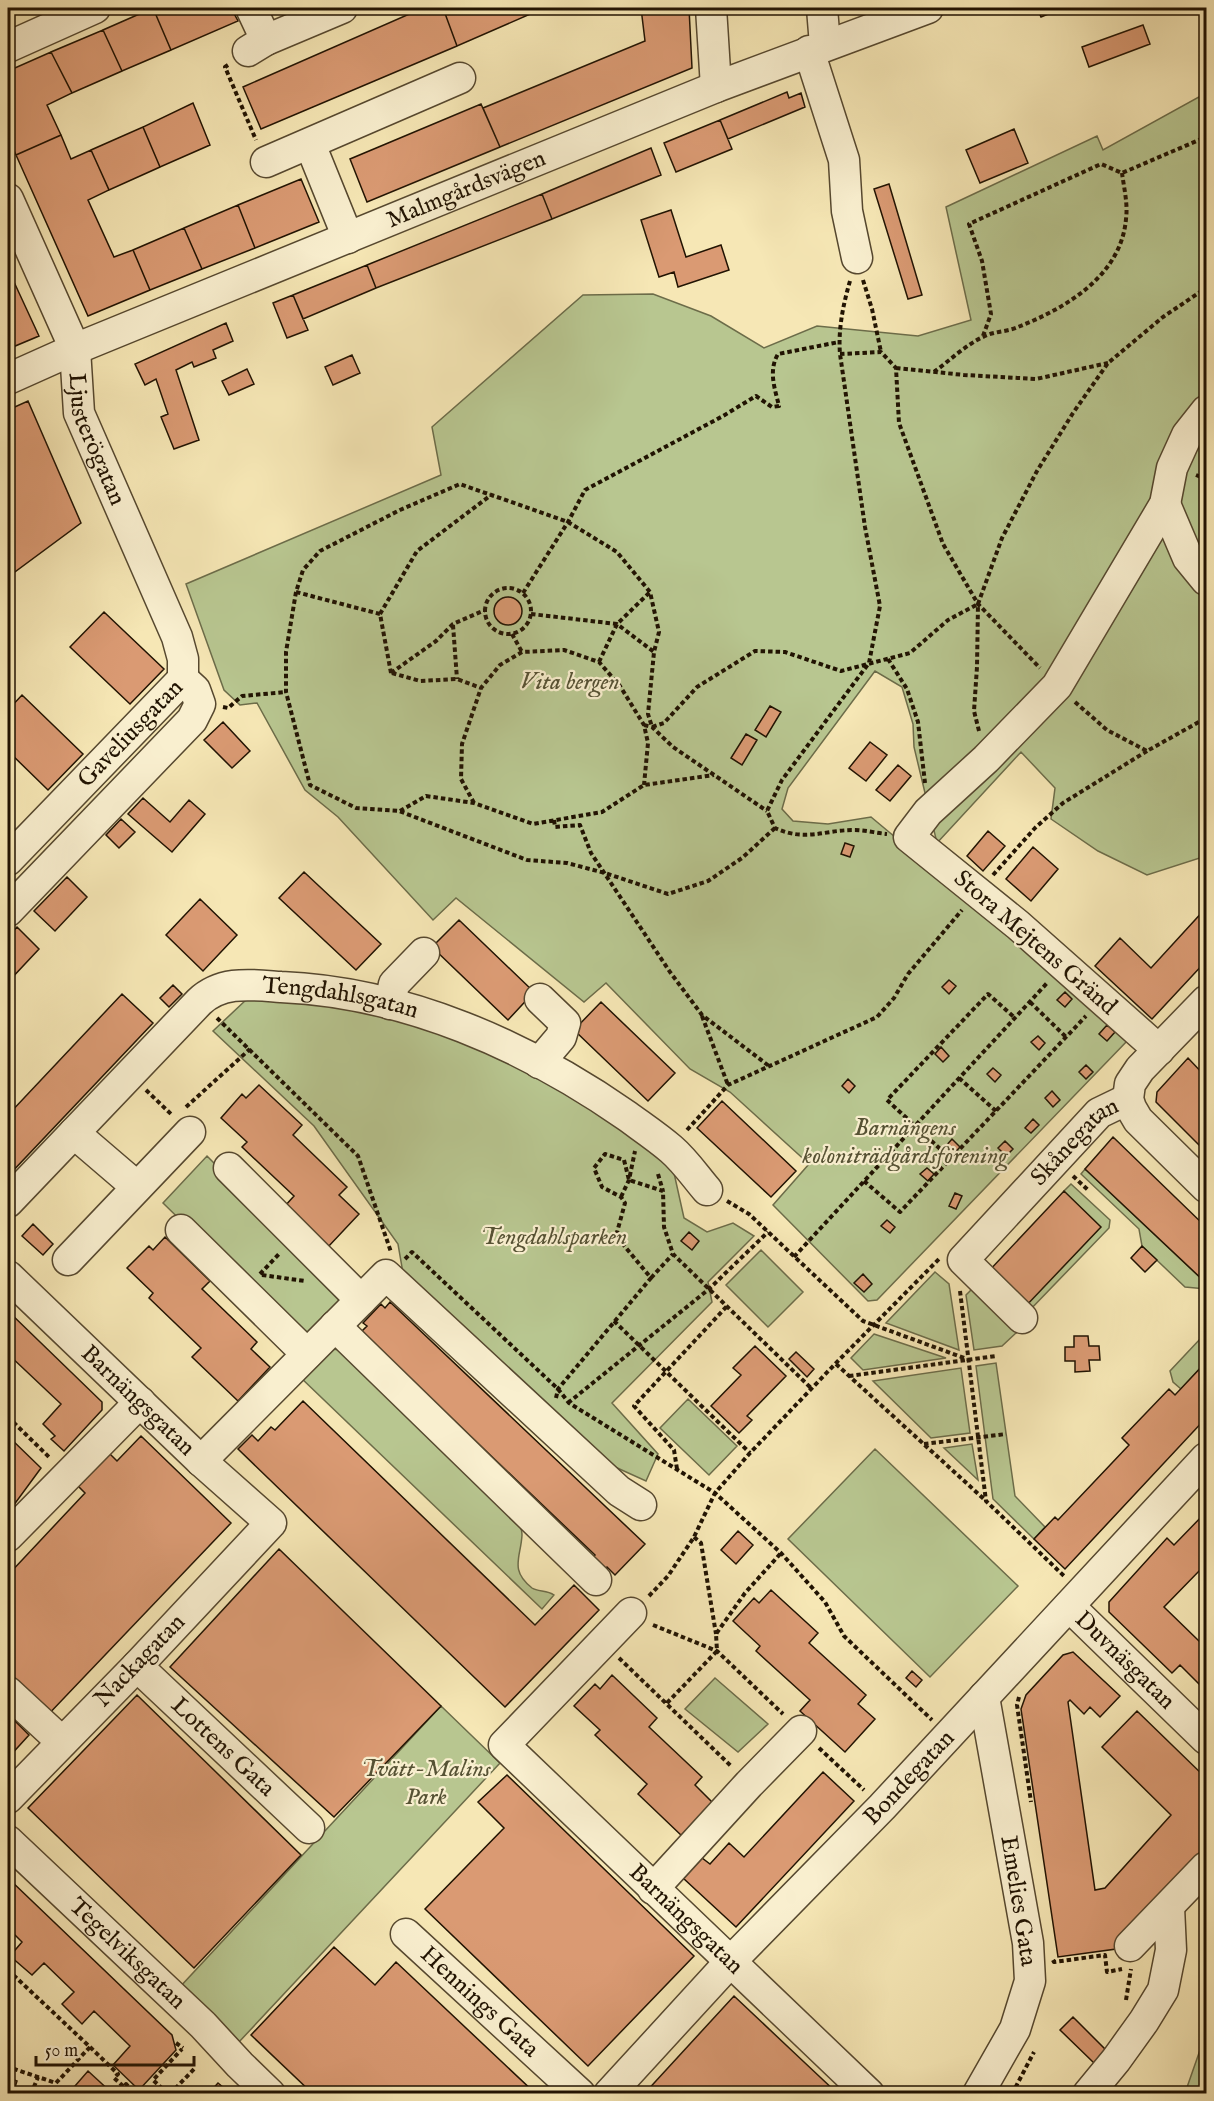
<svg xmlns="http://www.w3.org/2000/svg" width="1214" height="2101" font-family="'IM FELL English',serif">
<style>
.green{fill:#b8c690;stroke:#6c6c49;stroke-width:1.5}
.building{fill:#da9a73;stroke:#211302;stroke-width:1.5}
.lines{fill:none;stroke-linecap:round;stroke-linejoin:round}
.minor-casing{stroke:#56482f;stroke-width:33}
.path{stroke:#211302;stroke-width:4;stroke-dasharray:4.5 3;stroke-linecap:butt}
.minor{stroke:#f9efcf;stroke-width:30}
.path-bridge{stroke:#211302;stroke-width:4;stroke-dasharray:4.5 3;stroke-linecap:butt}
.labels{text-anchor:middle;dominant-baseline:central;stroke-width:4.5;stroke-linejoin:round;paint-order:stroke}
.street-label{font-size:24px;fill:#211302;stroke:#f9efcf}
.park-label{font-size:24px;font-style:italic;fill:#565234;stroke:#f9efcf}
</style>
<rect width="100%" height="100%" fill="#f6e7b5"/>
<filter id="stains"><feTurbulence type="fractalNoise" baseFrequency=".00333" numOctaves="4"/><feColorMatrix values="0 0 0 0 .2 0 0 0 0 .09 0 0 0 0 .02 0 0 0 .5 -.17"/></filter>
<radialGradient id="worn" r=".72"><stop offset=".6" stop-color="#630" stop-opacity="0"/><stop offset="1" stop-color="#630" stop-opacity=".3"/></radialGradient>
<path class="green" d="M1206 93V856L1147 875 1098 851 1051 819 1055 788 1021 752 937 843 914 747 913 724 902 687 875 671 788 788 782 809 793 821 828 824 871 817 998 923 1128 1040 877 1300 868 1301 773 1205 809 1164 730 1092 690 1069 606 983 584 1002 456 898 433 920 338 817 305 790 257 703 240 705 224 690 186 584 441 475 432 427 583 295 653 294 711 316 764 348 817 326 918 336 971 320 946 207 1097 136 1103 150Z
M247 999H303L437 1027 597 1105 672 1164 684 1218 707 1232 733 1223 754 1236 708 1282 712 1302 612 1403 658 1454 646 1481 593 1457 403 1273 398 1244 314 1126 213 1031Z
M207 1156 345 1295 312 1337H300L163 1203Z
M1085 1169 1206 1283V1289L1185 1287 1142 1246 1139 1229 1081 1174Z
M1071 1184 1110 1220 1109 1228 1027 1313 1024 1308 1064 1191Z
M761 1250 803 1292 768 1327 726 1285Z
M935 1272 949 1284 959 1350 886 1323Z
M977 1284 1017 1332 1002 1346 974 1350 966 1295Z
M874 1334 946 1358 863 1370 851 1358Z
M1200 1339 1206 1345V1362L1181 1389 1173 1382 1170 1371Z
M326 1349 348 1350 518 1516C519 1522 522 1529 522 1535 521 1557 509 1570 532 1588 538 1592 547 1590 554 1595L542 1609 298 1375Z
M996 1363 1015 1496 1045 1527 1034 1539 993 1499 976 1366Z
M961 1368 970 1433 931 1438 873 1381Z
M688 1399 737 1446 709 1475 660 1428Z
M972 1444 978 1480 944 1448Z
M875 1449 1018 1586 930 1677 788 1539Z
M715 1678 768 1724 738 1752 685 1709Z
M441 1706 500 1763 239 2042 179 1988Z
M1206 2033V2093H1185Z"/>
<path class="building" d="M153 8 171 50 122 71 103 30Z
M153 8H231L238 21 171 50Z
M423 8H443L457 46 261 129 243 87Z
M443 8H544L457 46Z
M641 8H689L692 68 500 147 483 108 645 41Z
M1037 8H1063L1041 17Z
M1143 25 1150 44 1089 67 1082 47Z
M103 30 122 71 72 93 51 52Z
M51 52 72 93 47 105 61 135 16 155 8 137V71Z
M787 92 789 98 801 93 805 107 728 139 720 120Z
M193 103 210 145 160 167 143 127Z
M481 104 500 147 367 202 350 159Z
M720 120 732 149 676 172 664 143Z
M143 127 160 167 109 190 91 150Z
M1014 129 1028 163 980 183 966 150Z
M61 135 71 159 91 150 109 190 88 200 114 257 133 250 150 290 88 316 16 155Z
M651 148 661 175 552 219 542 194Z
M301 179 319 222 255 248 238 205Z
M889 184 922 295 908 299 874 189Z
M542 194 552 219 376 288 367 265Z
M238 205 255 248 202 269 184 228Z
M671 210 686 257 721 245 729 270 678 287 674 272 659 277 641 220Z
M184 228 202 269 150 290 133 250Z
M367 265 376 288 303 319 293 295Z
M8 269 39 336 8 349Z
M293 295 308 330 287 338 273 303Z
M226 323 233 341 213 350 216 358 194 367 192 362 176 370 199 440 174 449 161 417 168 414 156 379 145 385 135 364Z
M352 355 360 373 333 385 325 367Z
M247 369 254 384 229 395 222 381Z
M28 401 81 523 8 577V512L14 507 8 490V410Z
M494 611a14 14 0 1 1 28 0a14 14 0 1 1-28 0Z
M104 612 164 669 130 704 70 647Z
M22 695 83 754 48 790 8 751V710Z
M770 706 781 712 766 737 755 730Z
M223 722 250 751 232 768 204 740Z
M746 734 757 740 742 765 731 758Z
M870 742 887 755 866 781 849 768Z
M898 765 911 776 890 801 876 790Z
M143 798 170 822 189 800 205 814 172 852 128 814Z
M121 819 135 832 119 848 106 835Z
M988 831 1005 846 983 871 967 856Z
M845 843 854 846 850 857 841 854Z
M1033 847 1058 869 1031 901 1006 879Z
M304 872 381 944 356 970 279 898Z
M67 877 87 897 55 931 34 911Z
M200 899 237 935 203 971 166 935Z
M1206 908V961L1152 1019 1095 966 1120 938 1151 968Z
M459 920 534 992 508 1020 432 947Z
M17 927 39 949 8 982V937Z
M949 980 956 986 949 994 942 987Z
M173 985 182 994 169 1007 160 998Z
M1065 992 1072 999 1065 1007 1057 1000Z
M122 994 153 1023 8 1176V1115Z
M601 1002 675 1073 648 1101 574 1030Z
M1107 1025 1115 1032 1107 1041 1099 1034Z
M1038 1036 1045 1043 1039 1050 1031 1042Z
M941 1047 949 1056 943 1062 935 1054Z
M1188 1058 1206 1077V1152L1156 1102 1157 1092Z
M1086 1065 1093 1072 1086 1079 1079 1072Z
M993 1068 1001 1075 995 1082 987 1074Z
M848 1079 855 1086 849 1093 842 1086Z
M259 1085 302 1125 293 1135 347 1187 339 1195 359 1214 328 1247 285 1206 294 1196 242 1147 247 1142 221 1118 242 1094 246 1098Z
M1052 1091 1060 1100 1053 1107 1045 1098Z
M722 1101 796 1171 771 1197 697 1128Z
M1033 1119 1039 1125 1031 1133 1025 1128Z
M1113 1137 1206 1227V1283L1085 1169Z
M952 1139 960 1147 953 1155 945 1147Z
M1005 1141 1013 1149 1006 1156 998 1148Z
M927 1168 934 1174 928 1181 920 1174Z
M1064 1191 1101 1227 1024 1308 987 1273Z
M955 1193 962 1196 956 1209 949 1206Z
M887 1220 895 1227 890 1233 881 1226Z
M33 1224 53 1244 43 1255 22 1236Z
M689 1232 699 1241 692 1250 681 1241Z
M165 1237 210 1281 202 1289 257 1342 251 1349 270 1367 238 1401 192 1357 201 1348 149 1298 153 1293 127 1268 149 1246 153 1250Z
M1142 1246 1157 1260 1145 1272 1131 1258Z
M863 1274 872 1284 864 1292 854 1283Z
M390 1302 645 1544 615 1575 607 1567 603 1571 591 1559 595 1555 361 1332 367 1326 363 1323 381 1304 385 1308Z
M8 1311 102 1402V1410L64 1451 51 1439 55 1436 43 1424 61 1404 8 1354Z
M1074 1336H1088L1089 1346H1099L1100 1360H1089L1090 1371 1075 1372V1361H1065V1347H1074Z
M755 1346 786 1376 747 1416 752 1420 739 1433 711 1406 741 1375 733 1368Z
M796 1352 814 1369 807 1377 789 1359Z
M1206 1362V1418L1065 1569 1034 1539 1055 1517 1058 1520 1129 1445 1122 1438 1169 1389 1175 1395Z
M303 1401 535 1625 574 1585 599 1610 505 1707 238 1449 252 1435 258 1441 271 1427 275 1430Z
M8 1436 41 1468 8 1513Z
M141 1436 231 1523 44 1719 8 1684V1575L85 1493 77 1485 108 1452 117 1461Z
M1206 1512V1574L1201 1569 1164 1607 1200 1642 1206 1636V1691L1180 1665 1172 1673 1109 1612V1602L1167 1538 1174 1545Z
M738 1531 753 1545 736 1564 721 1550Z
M279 1549 441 1706 334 1817 170 1667Z
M771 1590 818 1633 809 1643 866 1695 858 1704 875 1719 845 1752 800 1711 810 1700 756 1651 760 1646 733 1621 754 1598 759 1603Z
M1073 1652 1120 1696 1100 1717 1090 1707 1084 1714 1070 1700 1068 1702 1095 1890 1105 1888 1171 1815 1102 1747 1137 1711 1206 1778V1847L1115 1943 1116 1949 1058 1957 1021 1709 1026 1695 1063 1655Z
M912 1671 922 1680 916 1687 906 1678Z
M612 1675 657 1718 649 1727 702 1777 695 1785 714 1804 683 1837 638 1794 647 1784 595 1735 600 1730 574 1706 595 1684 600 1689Z
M137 1695 301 1855 194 1968 28 1808Z
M8 1714 29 1735 8 1758Z
M823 1772 854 1801 736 1927 683 1878 702 1858 710 1864 729 1843 744 1857Z
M507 1775 694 1956 588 2066 425 1909 504 1828 478 1802Z
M8 1878 172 2035 176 2050 139 2090 113 2065 130 2046 94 2011 82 2024 62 2004 74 1992 44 1963 32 1975 10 1956 22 1942 8 1928Z
M334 1947 375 1985 396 1962 536 2094H313L251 2035Z
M734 1996 804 2062 838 2094H644Z
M1073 2017 1106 2050 1094 2063 1060 2030Z
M88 2071 113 2094H68Z
M8 2078 17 2081 13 2094H8Z
M218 2083 224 2088 229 2094H208Z"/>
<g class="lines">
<g class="minor-casing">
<g id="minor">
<path d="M251 8 266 40"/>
<path d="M711 8 716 87"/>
<path d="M822 8 825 45"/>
<path d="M8 47 95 8"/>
<path d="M248 51 266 40 342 8"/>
<path d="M809 51 844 160 847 211 857 258"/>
<path d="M310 144 348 238"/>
<path d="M266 162 460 78"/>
<path id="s1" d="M8 199 75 349 79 413 177 637 183 659V679"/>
<path id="s2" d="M8 379 75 349 716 87 928 8"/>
<path d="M1165 504 1188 558 1206 580"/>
<path id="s3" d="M8 860 183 679"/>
<path d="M8 911 192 720 200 704 195 690 183 679"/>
<path d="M1206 1001 1140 1069 1130 1084 1128 1099 1131 1108 1138 1120 1206 1187"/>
<path d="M390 1004 394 984 424 953"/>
<path d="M1159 1050 1018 925 909 837 928 812 986 759 1057 686 1165 504 1172 468 1187 435 1206 411"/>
<path d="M539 1063 561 1037 565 1023 540 999"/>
<path d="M74 1133 137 1187"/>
<path d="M229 1168 361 1300"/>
<path id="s4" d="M8 1202 199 1002C222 980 252 985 281 987 405 992 527 1046 627 1116 642 1127 657 1137 671 1149 685 1161 695 1176 707 1190"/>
<path d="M181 1230 307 1354"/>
<path d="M68 1260 190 1132"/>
<path id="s5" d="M8 1276 201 1461 271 1523 137 1666 8 1798"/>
<path id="s6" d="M1022 1318 963 1260 1099 1113 1128 1099"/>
<path d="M335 1326 596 1580"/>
<path d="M201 1461 386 1275 619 1491 641 1505"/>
<path d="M8 1536 140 1402"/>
<path id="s7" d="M1069 1606 1206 1739"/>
<path id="s8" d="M631 1613 504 1745 869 2094"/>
<path id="s9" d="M137 1666 309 1828"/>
<path d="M8 1692 62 1742"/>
<path id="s10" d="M8 1841 203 2025 240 2065 270 2094"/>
<path d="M653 1889 749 1784 801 1731"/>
<path id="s11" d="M406 1934 580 2094"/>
<path d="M1130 1946 1206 1867"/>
<path id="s12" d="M609 2094 730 1962 882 1807 1206 1458"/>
<path d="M978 2094 1015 2029 1030 1981 1028 1943 984 1697"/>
<path d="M1088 2094 1116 2060 1144 2021 1163 1990 1171 1950 1169 1907"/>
</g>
</g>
<path class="path" d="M8 16 26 8
M228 65 225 67 256 140
M863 280 872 309 881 352
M850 281C843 305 838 330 840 354L865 527 880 606 869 663 782 780 767 811 775 828C806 842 823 830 854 830 865 830 876 833 887 834
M983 336 991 314 982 261 969 224 1101 164 1122 173 1206 137
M840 354 881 352 896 368 899 423 943 544 978 604 1040 668
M896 368 964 375 1036 379 1108 363
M934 372C949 361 967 344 983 337 994 331 1007 332 1018 327 1066 308 1121 276 1126 219 1128 204 1124 188 1122 173
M1196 475 1206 479
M485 611a23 23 0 1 1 46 0a23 23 0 1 1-46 0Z
M296 592 380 614
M523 593 568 522 585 490 723 416 756 396 772 407 779 406C775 389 768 371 778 354L839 342
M531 614 617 624 654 652
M453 625 457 679
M512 634 522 652
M888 659 907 689 918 722 925 783
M599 662 617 624 650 592
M391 673 380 614 417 551 491 495
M391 673 436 641 453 624 485 610
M392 673 420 681 457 679 481 688
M1075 702 1107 730 1147 751 1206 718
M223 707 228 708 242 696 286 692
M644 725 652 727 673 747 767 811
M979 731 974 711 977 667 978 604 1002 538 1037 471 1073 413 1108 363 1163 317 1206 288
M474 803 461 779 462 744 481 688 500 665 522 652 564 650 599 662 620 686 644 725 648 743 644 785
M400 811 426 796 474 803 533 824 602 812 644 785 714 775
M554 820 555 827 580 825 591 853 670 972 702 1015 769 1066
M775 828 742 858 708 881 668 894 605 873 567 863 527 860 399 811 356 808 310 785 286 692V652L296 592 303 570 320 551 400 510 460 484 568 522 617 552 650 592 659 632 654 652 648 714 652 727 664 723 697 687 755 651 785 652 841 671 910 653 948 620 978 604
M993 875 1035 828 1063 803 1147 751
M1030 1002 1066 1037
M702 1016 728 1085
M217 1018 358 1156 391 1252
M959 1078 996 1111
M146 1090 173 1116
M186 1107 250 1049
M687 1130 728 1085 877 1017 894 998 908 974 962 910
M951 1159 887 1100 988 994 1015 1018
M658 1174 663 1191
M1073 1176 1088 1190
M864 1181 900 1212 1086 1016
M621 1197 629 1180 635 1151
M727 1201 749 1214 863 1321 967 1359
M794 1257 1048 982
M405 1259 412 1252 558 1389 569 1403 715 1493 781 1553 825 1602 844 1636 932 1720
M260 1274 279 1254
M262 1275 305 1281
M651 1278 673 1254
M960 1291 986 1501 1064 1576
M614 1321 750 1453
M836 1364 985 1500
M849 1376 996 1356
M556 1398 558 1389 651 1278 616 1236 625 1203 621 1197 602 1187 594 1168 605 1154 624 1160 629 1180 663 1191 664 1227 673 1254 812 1389
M568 1403 709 1289 768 1232
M8 1417 50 1458
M924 1444 1006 1434
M677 1469 674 1450 634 1406 727 1306
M694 1537 701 1543 716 1634
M649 1596 668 1576 694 1537 715 1493 750 1453 835 1364 940 1258
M653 1625 717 1651 783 1714
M619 1658 732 1767
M1019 1697 1017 1705 1031 1802
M667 1703 717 1651 716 1634 745 1593 781 1553
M819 1748 864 1790
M1053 1960 1054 1962 1105 1955 1107 1972 1122 1969
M8 1970 90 2047 56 2083 8 2067
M1126 2000 1131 1969
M176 2043 183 2048
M90 2047 118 2074 114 2078 124 2087 126 2084 136 2094
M31 2094 38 2077
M168 2094 153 2080 182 2049
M170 2094 196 2067
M1012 2094 1034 2052"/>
<use href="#minor" class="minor"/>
<path class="path-bridge" d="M128 2094 133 2088"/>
</g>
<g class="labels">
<g class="street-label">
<text stroke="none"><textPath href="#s2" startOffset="496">Malmgårdsvägen</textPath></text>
<text stroke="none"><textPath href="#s1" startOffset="258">Ljusterögatan</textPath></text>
<text stroke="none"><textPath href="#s3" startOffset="176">Gaveliusgatan</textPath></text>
<text transform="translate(1035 943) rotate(41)">Stora Mejtens Gränd</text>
<text stroke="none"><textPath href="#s4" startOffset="423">Tengdahlsgatan</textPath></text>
<text stroke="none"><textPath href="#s6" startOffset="246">Skånegatan</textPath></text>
<text stroke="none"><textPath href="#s5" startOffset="180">Barnängsgatan</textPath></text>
<text stroke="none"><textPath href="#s7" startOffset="78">Duvnäsgatan</textPath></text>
<text transform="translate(140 1661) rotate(-46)">Nackagatan</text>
<text stroke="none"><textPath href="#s9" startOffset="118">Lottens Gata</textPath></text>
<text stroke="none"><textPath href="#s12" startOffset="436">Bondegatan</textPath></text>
<text transform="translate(1018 1901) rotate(81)">Emelies Gata</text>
<text stroke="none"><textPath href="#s8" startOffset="435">Barnängsgatan</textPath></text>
<text stroke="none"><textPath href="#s10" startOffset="164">Tegelviksgatan</textPath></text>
<text stroke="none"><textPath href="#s11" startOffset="100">Hennings Gata</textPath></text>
</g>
<g class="park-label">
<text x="570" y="682">Vita bergen</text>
<text x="905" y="1128">Barnängens<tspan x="905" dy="28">koloniträdgårdsförening</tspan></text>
<text x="554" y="1237">Tengdahlsparken</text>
<text x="426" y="1769">Tvätt-Malins<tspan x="426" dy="28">Park</tspan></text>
</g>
</g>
<rect width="1214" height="2101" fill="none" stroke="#f6e7b5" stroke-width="30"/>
<rect x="9" y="9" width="1196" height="2083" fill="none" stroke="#211302" stroke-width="3"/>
<rect x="15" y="15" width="1184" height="2071" fill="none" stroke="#211302" stroke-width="1.5"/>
<path d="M36 2056v9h158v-9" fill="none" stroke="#211302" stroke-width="3"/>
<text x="45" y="2056" font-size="18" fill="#211302" stroke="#f9efcf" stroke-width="4.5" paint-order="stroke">50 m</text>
<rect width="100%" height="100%" filter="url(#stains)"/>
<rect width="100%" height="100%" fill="url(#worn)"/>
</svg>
